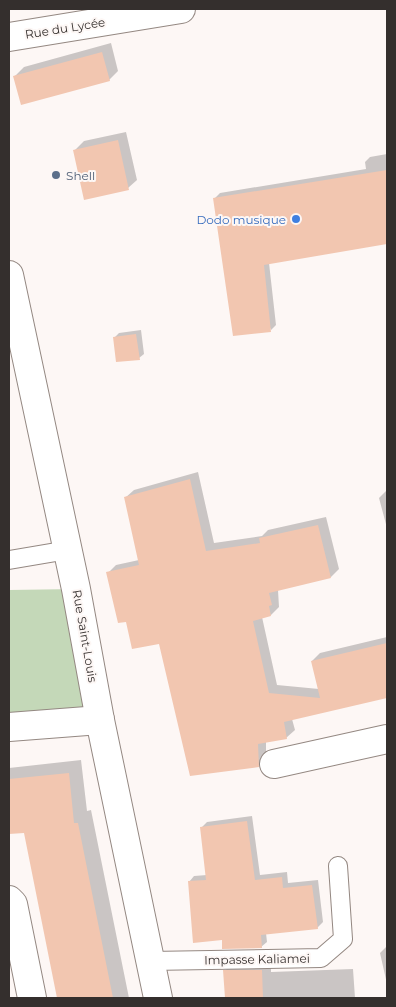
<svg xmlns="http://www.w3.org/2000/svg" width="396" height="1007" font-family="Montserrat,sans-serif">
<style>
.park{fill:#c4d8b8}
.shadow{fill:#0003}
.building{fill:#f2c6b0}
.lines{fill:none;stroke-linecap:round;stroke-linejoin:round}
.service-casing{stroke:#948882;stroke-width:20}
.minor-casing{stroke:#948882;stroke-width:30}
.tertiary-casing{stroke:#948882;stroke-width:30}
.service{stroke:#fff;stroke-width:18}
.minor{stroke:#fff;stroke-width:28}
.tertiary{stroke:#fff;stroke-width:28}
.service-dot{fill:#5c6f8a;stroke:#fdf7f5;stroke-width:2}
.shop-dot{fill:#3f7fe0;stroke:#fdf7f5;stroke-width:2}
.labels{text-anchor:middle;dominant-baseline:central;stroke-width:4;stroke-linejoin:round;paint-order:stroke}
.street-label{font-size:12px;fill:#342f2d;stroke:#fdf7f5}
.service-label{font-size:12px;fill:#4e5e75;stroke:#fdf7f5;text-anchor:start}
.shop-label{font-size:12px;fill:#366cbe;stroke:#fdf7f5;text-anchor:end}
</style>
<rect width="100%" height="100%" fill="#fdf7f5"/>
<path class="park" d="M76 589 100 720 9 727V590Z"/>
<path class="shadow" d="M111 43 118 71 109 80 15 76 24 67Z
M126 132 137 180 128 188 75 150 84 141Z
M387 154V243L269 263 276 325 271 330 214 199 220 193 366 169 365 162 370 157Z
M141 330 144 354 139 358 114 338 119 333Z
M198 472 214 543 262 536 268 530 326 517 339 569 331 577 278 590 279 607 271 615 262 617 277 685 319 689 312 661 320 653 387 637V697L292 719 295 730 286 738 266 742V757L258 766 160 643 127 620 108 573 116 565 139 560 125 498 134 490Z
M387 490V528L379 498Z
M81 760 87 811 91 810 129 998H58L25 831 9 832V768Z
M252 816 260 875 287 872 288 883 318 880 323 922 317 928 266 933 267 942 261 947 223 939 189 882 194 876 207 875 201 828 207 822Z
M387 946V984L380 953Z
M271 961V972L353 969 355 998H226L225 971 233 962Z"/>
<path class="building" d="M102 52 110 81 21 105 13 76Z
M118 140 129 190 84 200 73 150Z
M387 170V244L264 265 271 332 233 336 213 198Z
M136 334 140 360 116 362 113 337Z
M190 479 206 551 260 543 259 538 318 525 331 578 269 593 272 605 269 606 271 616 253 621 269 693 320 698 311 661 387 643V698L284 722 287 739 258 744 259 767 190 776 159 644 132 649 126 622 118 623 106 572 139 565 124 497Z
M69 773 74 823H78L113 998H57L24 833 9 834V779Z
M247 821 255 880 282 877 283 888 312 885 318 929 261 935 262 948 222 949V940L193 943 188 881 206 880 200 827Z
M223 970H262L263 998H225Z"/>
<g class="lines">
<g class="service-casing">
<path id="service" d="M9 560 68 550
M150 961 321 958 343 939 338 866"/>
</g>
<g class="minor-casing">
<path id="minor" d="M9 727 100 720
M274 764 387 739
M9 900 13 904 32 998"/>
</g>
<g class="tertiary-casing">
<path id="tertiary" d="M9 37 181 9
M9 275 76 589 100 720 158 998"/>
</g>
<use href="#service" class="service"/>
<use href="#minor" class="minor"/>
<use href="#tertiary" class="tertiary"/>
</g>
<circle class="service-dot" cx="56" cy="175" r="5"/>
<circle class="shop-dot" cx="296" cy="219" r="5"/>
<g class="labels">
<g class="street-label">
<text transform="translate(65 28) rotate(-9)">Rue du Lycée</text>
<text transform="translate(85 636) rotate(80)">Rue Saint-Louis</text>
<text transform="translate(257 959) rotate(-1)">Impasse Kaliamei</text>
</g>
<g class="service-label">
<text x="66" y="175">Shell</text>
</g>
<g class="shop-label">
<text x="286" y="219">Dodo musique</text>
</g>
</g>
<rect width="396" height="1007" fill="none" stroke="#342f2d" stroke-width="20"/>
</svg>
